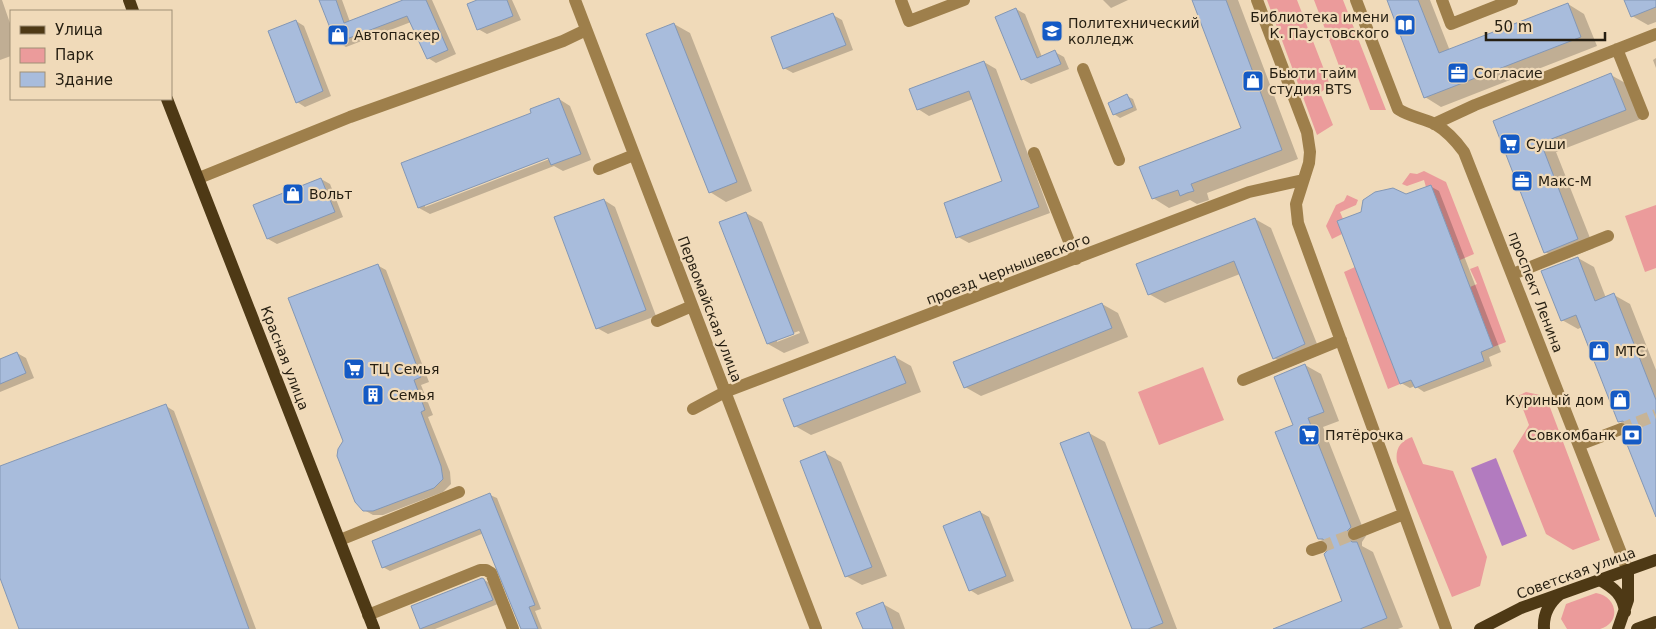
<svg xmlns="http://www.w3.org/2000/svg" width="1656" height="629" font-family="'DejaVu Sans',sans-serif">
<style>
.green{fill:#eb9b9b}
.water{fill:#b27bbf}
.shadow{fill:#0003;fill-rule:evenodd}
.building{fill:#a8bcdc;stroke:#8397b5}
.lines{fill:none;stroke-linecap:round;stroke-linejoin:round}
.minor-tunnel{stroke:#c7b497;stroke-width:12;stroke-dasharray:12 6;stroke-linecap:butt}
.minor{stroke:#9e7f4b;stroke-width:12}
.major{stroke:#4e3915;stroke-width:12}
.labels{text-anchor:middle;dominant-baseline:central;stroke-width:4.5;stroke-linejoin:round;paint-order:stroke}
.poi-label{font-size:14px;fill:#251e11;stroke:#f0dab9;text-anchor:start}
.street-label{font-size:14px;fill:#251e11;stroke:#f0dab9}
</style>
<rect width="100%" height="100%" fill="#f0dab9"/>
<path class="green" d="M1267 0H1297L1330 85 1320 93 1333 125 1317 135Z
M1314 0H1343L1386 110H1370L1358 78 1344 79Z
M1424 171 1446 182 1474 254 1460 260 1431 185 1426 187 1424 180 1407 186 1402 184 1410 173 1417 174Z
M1347 195 1358 200 1356 205 1340 212 1343 219 1337 221 1342 234 1332 239 1326 226 1336 205 1344 201Z
M1656 205V268L1645 272 1625 216Z
M1478 266 1506 342 1493 347 1470 287 1477 284 1470 269Z
M1355 267 1400 384 1388 389 1344 272Z
M1203 367 1224 420 1159 445 1138 392Z
M1526 392 1540 395 1548 402 1600 540 1573 550 1546 534 1513 451 1529 425 1518 396Z
M1412 437 1423 464 1453 471 1487 557 1480 586 1452 597 1397 462C1395 449 1400 441 1412 437Z
M1596 593C1617 596 1622 623 1600 629 1590 629 1577 629 1567 629L1561 619 1566 604Z"/>
<path class="water" d="M1496 458 1527 536 1502 546 1471 468Z"/>
<path class="shadow" d="M0 0H2L11 26V56L0 60Z
M321 0H342L350 22 405 0H432L456 54 436 63 428 58 411 22 346 47 337 42Z
M481 0H512L521 20 487 34 478 29Z
M1103 0H1128L1111 8Z
M1193 0H1238L1298 159 1207 193 1209 200 1197 204 1190 200 1169 208 1153 198 1243 129Z
M1388 0H1430L1450 51 1568 4 1584 14 1597 46 1441 107 1425 97Z
M1626 0H1656V22L1648 25 1632 16Z
M1016 9 1025 14 1042 57 1055 52 1064 57 1069 69 1031 84 1022 79 997 17Z
M833 15 842 20 853 50 793 73 784 68Z
M296 21 304 26 331 96 305 107 297 102Z
M674 24 690 33 752 191 726 202 710 192Z
M1656 58V68L1653 60Z
M984 62 996 69 1050 213 969 243 958 237 1004 182 973 99 929 116 918 109Z
M1611 75 1627 84 1641 119 1556 152 1594 248 1561 261 1545 252 1495 122Z
M1127 96 1133 99 1137 110 1120 118 1114 114Z
M559 99 570 106 591 160 563 171 554 166 430 214 419 208 402 164 533 114ZM554 155 555 157 425 207V205Z
M321 179 330 184 343 217 277 244 268 239 255 206Z
M1430 186 1439 191 1501 352 1489 357 1492 366 1424 392 1415 386 1410 388 1401 383 1406 196Z
M604 200 615 207 656 316 608 334 597 328Z
M746 213 762 222 809 343 784 353 768 344ZM799 331 800 333 777 342V339Z
M1255 219 1271 228 1321 354 1290 367 1274 358 1240 274 1165 303 1149 294Z
M1578 258 1594 267 1606 298 1614 295 1630 304 1656 370V515L1630 427 1619 421 1582 327 1578 329 1562 320Z
M377 265 386 270 429 382 421 385 433 415 428 417 450 472 451 484 443 492 383 515H373L364 510 345 441Z
M1102 304 1118 313 1128 337 981 396 965 387Z
M17 353 26 358 34 378 0 392V360Z
M895 357 911 366 921 392 811 435 795 426Z
M1305 365 1321 374 1339 421 1323 427 1366 536 1362 542V546L1373 552 1403 627 1398 629H1274L1343 601 1330 544 1319 538 1295 426Z
M166 406 174 411 256 629H20L0 574V467Z
M1089 433 1105 442 1177 629H1133Z
M825 453 841 462 887 576 862 585 846 576Z
M490 495 497 498 541 609 535 611 542 629H522L484 533 390 571 383 567Z
M980 512 989 517 1014 581 978 595 970 590Z
M484 580 490 583 498 604 435 629H422L413 607Z
M883 604 899 613 905 629H864Z"/>
<path class="building" d="M319 0H336L344 23 403 0H426L448 50 427 59 407 16 336 43Z
M477 0H507L513 16 477 30 467 4Z
M1192 0H1226L1282 150 1191 184 1194 191 1187 193 1180 196 1178 190 1152 199 1139 167 1241 128Z
M1387 0H1418L1439 53 1568 3 1581 37 1424 98Z
M1624 0H1656V7L1631 17Z
M1016 8 1037 58 1055 50 1061 64 1021 80 995 17Z
M833 13 846 45 783 69 771 37Z
M296 20 323 91 296 103 268 31Z
M674 23 737 182 709 193 646 34Z
M984 61 1039 207 956 238 944 203 1002 181 969 91 917 110 909 89Z
M1611 73 1626 110 1541 143 1578 239 1544 253 1493 121Z
M1127 94 1133 107 1113 115 1108 103Z
M559 98 581 154 551 165 548 158 418 208 401 163 531 113 530 109Z
M321 178 335 212 267 239 253 205Z
M1431 185 1493 347 1481 352 1484 361 1415 388 1411 380 1400 384 1337 221 1361 212 1363 200 1375 192 1393 188 1406 194Z
M604 199 646 310 596 329 554 217Z
M746 212 794 334 767 344 719 222Z
M1255 218 1305 344 1273 359 1234 261 1148 295 1136 264Z
M1578 257 1595 301 1614 293 1656 400V517L1624 437 1629 431 1628 426 1623 421 1618 422 1576 315 1561 321 1541 271Z
M378 264 421 377 414 380 425 410 421 412 441 466 443 479 434 488 373 511H363L355 502 337 456 338 449 343 441 288 298Z
M1102 303 1112 328 964 388 953 362Z
M17 352 26 373 0 384V359Z
M895 356 906 383 794 427 783 399Z
M1305 364 1324 412 1308 418 1351 527 1346 532 1347 537 1352 542H1357L1387 618 1360 629H1273L1342 601 1324 554 1329 549 1328 544 1323 539H1318L1275 432 1293 425 1274 377Z
M166 404 249 629H19L0 578V466Z
M1089 432 1163 623 1148 629H1132L1060 443Z
M825 451 872 567 845 577 800 461Z
M490 493 535 605 529 607 538 629H521L480 529 382 568 372 541Z
M980 511 1006 576 969 591 943 526Z
M482 578 484 579 493 600 420 629 411 606Z
M883 602 893 629H863L856 613Z"/>
<g class="lines">
<path class="minor-tunnel" d="M1621 429 1656 415
M1321 547 1354 534"/>
<path class="minor" d="M575 0 816 629
M901 0 909 21 964 0
M1257 0 1307 132 1310 152 1309 163 1296 204 1298 223 1446 629
M1356 0 1398 109C1410 117 1423 118 1435 124 1447 131 1456 141 1464 152L1628 571
M1442 0 1451 24 1512 0
M1617 49 1643 114
M1083 69 1119 160
M1434 124 1475 105 1656 34
M1034 153 1076 259
M599 169 634 155
M199 178 350 117 563 41 586 30
M1513 274 1608 236
M657 321 692 306
M1243 380 1341 340
M693 409 725 392 1249 192 1303 180
M1579 445 1621 429
M1354 534 1404 514
M340 540 459 492
M1312 550 1321 547
M368 615 480 570H486L491 573 513 629"/>
<path class="major" d="M129 0 133 11
M167 99 374 629
M1600 580C1614 588 1623 595 1625 612
M1480 629 1521 608 1656 560
M1544 629C1543 615 1549 603 1560 594
M1618 629 1628 600V571
M1637 629 1656 622"/>
</g>
<defs>
<g id="library-square" transform="scale(1.125)"><rect x="-9" y="-9" width="18" height="18" rx="4" fill="#145ac5" stroke="#f0dab9"/><path d="M-6-4Q-3-5.5-.7-3.5V5Q-3 3-6 4ZM6-4Q3-5.5 .7-3.5V5Q3 3 6 4Z" fill="#fff"/></g>
<g id="university-square" transform="scale(1.125)"><rect x="-9" y="-9" width="18" height="18" rx="4" fill="#145ac5" stroke="#f0dab9"/><path d="M0-5L7-2L0 1L-7-2ZM-4 1L0 2.5L4 1V4Q0 6-4 4Z" fill="#fff"/></g>
<g id="shop-square" transform="scale(1.125)"><rect x="-9" y="-9" width="18" height="18" rx="4" fill="#145ac5" stroke="#f0dab9"/><path d="M-5-2.5h2.3a2.7 3.5 0 0 1 5.4 0H5L5.5 6h-11ZM-1.5-2.5h3a1.5 2.3 0 0 0-3 0Z" fill="#fff"/></g>
<g id="office-square" transform="scale(1.125)"><rect x="-9" y="-9" width="18" height="18" rx="4" fill="#145ac5" stroke="#f0dab9"/><path d="M-6-3h4V-5.5h4V-3h4V5H-6ZM-1-4.5V-3h2v-1.5ZM-6 0V1H6V0Z" fill="#fff"/></g>
<g id="supermarket-square" transform="scale(1.125)"><rect x="-9" y="-9" width="18" height="18" rx="4" fill="#145ac5" stroke="#f0dab9"/><path d="M-6-5.5h2.5l.6 2H6L4.5 2H-2.5L-4.4-4H-6ZM-1.5 3.2a1.3 1.3 0 1 0 .1 0ZM3 3.2a1.3 1.3 0 1 0 .1 0Z" fill="#fff"/></g>
<g id="building-square" transform="scale(1.125)"><rect x="-9" y="-9" width="18" height="18" rx="4" fill="#145ac5" stroke="#f0dab9"/><path d="M-4-6H4V6H1V3H-1V6H-4ZM-2.5-4.3h1.7v1.8h-1.7ZM.8-4.3h1.7v1.8H.8ZM-2.5-1h1.7V.8h-1.7ZM.8-1h1.7V.8H.8Z" fill="#fff"/></g>
<g id="bank-square" transform="scale(1.125)"><rect x="-9" y="-9" width="18" height="18" rx="4" fill="#145ac5" stroke="#f0dab9"/><path d="M-6-4H6V4H-6ZM0-2.3a2.3 2.3 0 1 0 0 4.6a2.3 2.3 0 1 0 0-4.6Z" fill="#fff"/></g>
</defs>
<g fill-rule="evenodd">
<use href="#library-square" x="1405" y="25"/>
<use href="#university-square" x="1052" y="31"/>
<use href="#shop-square" x="338" y="35"/>
<use href="#office-square" x="1458" y="73"/>
<use href="#shop-square" x="1253" y="81"/>
<use href="#supermarket-square" x="1510" y="144"/>
<use href="#office-square" x="1522" y="181"/>
<use href="#shop-square" x="293" y="194"/>
<use href="#shop-square" x="1599" y="351"/>
<use href="#supermarket-square" x="354" y="369"/>
<use href="#building-square" x="373" y="395"/>
<use href="#shop-square" x="1620" y="400"/>
<use href="#supermarket-square" x="1309" y="435"/>
<use href="#bank-square" x="1632" y="435"/>
</g>
<g class="labels">
<g class="poi-label">
<text x="1389" y="17" text-anchor="end">Библиотека имени<tspan x="1389" dy="16">К. Паустовского</tspan></text>
<text x="1068" y="23">Политехнический<tspan x="1068" dy="16">колледж</tspan></text>
<text x="354" y="35">Автопаскер</text>
<text x="1269" y="73">Бьюти тайм<tspan x="1269" dy="16">студия BTS</tspan></text>
<text x="1474" y="73">Согласие</text>
<text x="1526" y="144">Суши</text>
<text x="1538" y="181">Макс-М</text>
<text x="309" y="194">Вольт</text>
<text x="1615" y="351">МТС</text>
<text x="370" y="369">ТЦ Семья</text>
<text x="389" y="395">Семья</text>
<text x="1604" y="400" text-anchor="end">Куриный дом</text>
<text x="1325" y="435">Пятёрочка</text>
<text x="1616" y="435" text-anchor="end">Совкомбанк</text>
</g>
<g class="street-label">
<text transform="translate(1008 269) rotate(-21)">проезд Чернышевского</text>
<text transform="translate(1536 292) rotate(69)">проспект Ленина</text>
<text transform="translate(710 309) rotate(69)">Первомайская улица</text>
<text transform="translate(285 358) rotate(69)">Красная улица</text>
<text transform="translate(1576 573) rotate(-20)">Советская улица</text>
</g>
</g>
<rect x="10" y="10" width="162" height="90" fill="#f0dab9" stroke="#9f8f76"/>
<rect x="20" y="26" width="25" height="8" fill="#4e3915" stroke="#9f8f76"/>
<text x="55" y="35" font-size="15" fill="#251e11">Улица</text>
<rect x="20" y="48" width="25" height="15" fill="#eb9b9b" stroke="#9f8f76"/>
<text x="55" y="60" font-size="15" fill="#251e11">Парк</text>
<rect x="20" y="72" width="25" height="15" fill="#a8bcdc" stroke="#9f8f76"/>
<text x="55" y="85" font-size="15" fill="#251e11">Здание</text>
<path d="M1486 32v8h119v-8" fill="none" stroke="#251e11" stroke-width="2.5"/>
<text x="1494" y="32" font-size="15" fill="#251e11" stroke="#f0dab9" stroke-width="4" paint-order="stroke">50 m</text>
</svg>
